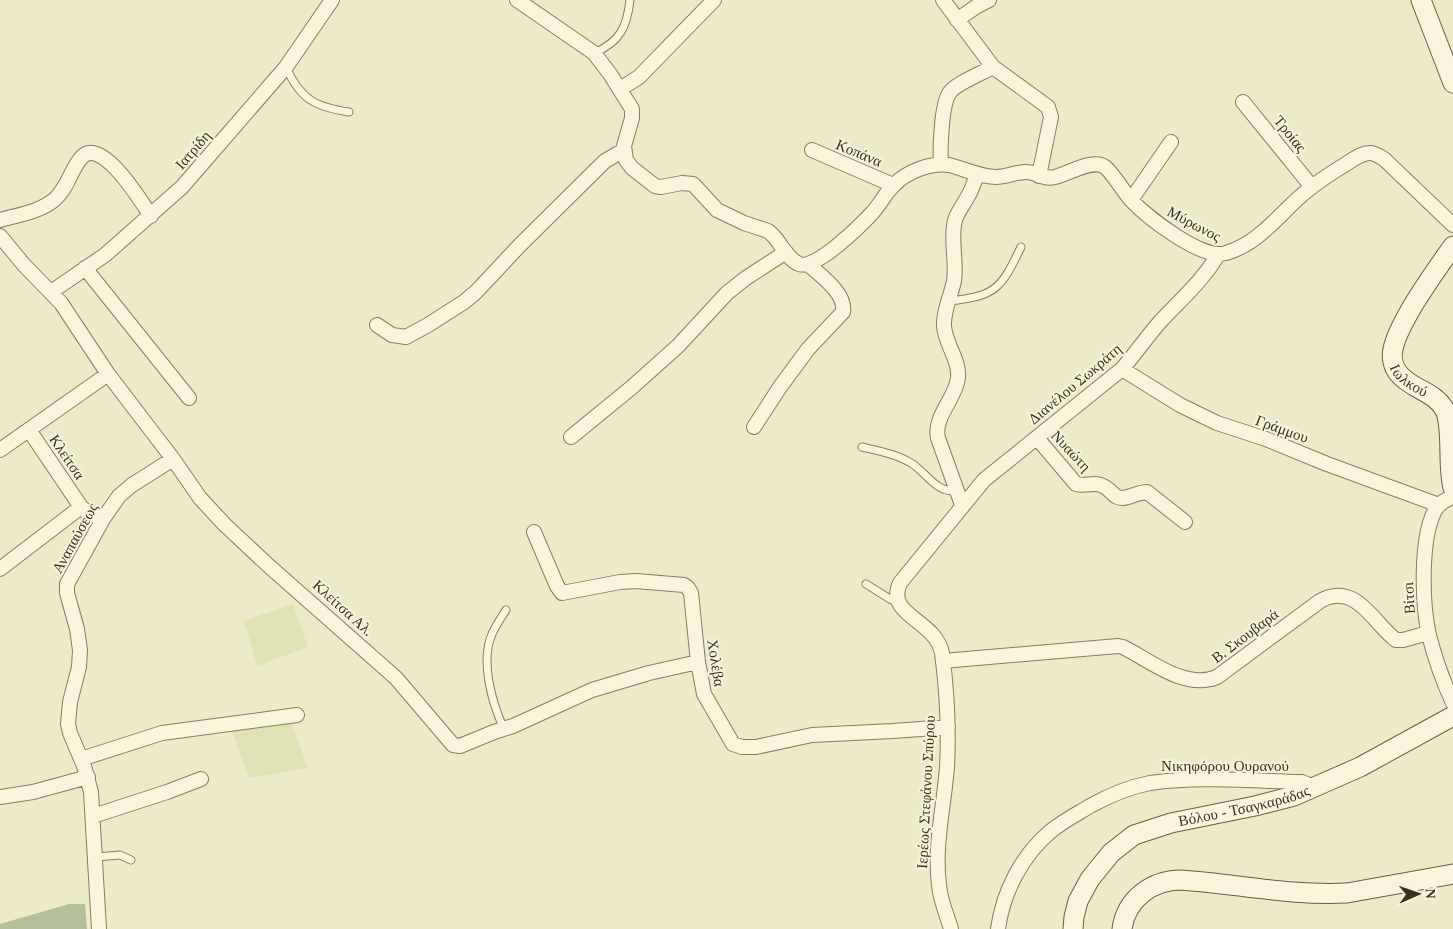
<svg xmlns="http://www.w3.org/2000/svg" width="1453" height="929" font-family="Georgia,serif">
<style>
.farmland{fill:#e0e2b6}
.cemetery{fill:#b4c09b}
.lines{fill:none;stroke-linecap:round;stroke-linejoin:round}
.lane-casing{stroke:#887d5e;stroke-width:9}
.street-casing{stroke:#887d5e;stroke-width:16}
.secondary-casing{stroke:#6a5e41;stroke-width:21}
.lane{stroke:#f8f5dc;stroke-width:7}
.street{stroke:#f8f5dc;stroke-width:14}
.secondary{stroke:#f8f5dc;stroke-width:19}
.labels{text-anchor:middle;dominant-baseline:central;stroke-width:4.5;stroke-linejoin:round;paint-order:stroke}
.street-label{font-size:15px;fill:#393221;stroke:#f4f2d8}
</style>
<rect width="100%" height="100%" fill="#edeac9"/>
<path class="farmland" d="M293 604 308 647 257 666 244 621Z
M291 722 308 768 249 778 231 728Z"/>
<path class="cemetery" d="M69 904H85L87 929H0V924Z"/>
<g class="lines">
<g class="lane-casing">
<path id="lane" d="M594 53C620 42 627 27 630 0
M286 67C300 99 315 107 349 112
M949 301C996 296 1001 289 1021 247
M862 447C879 451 896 454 911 463 925 471 938 495 956 490
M866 584 890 599 897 602
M504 729C492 703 480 661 492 634 496 625 501 618 506 610
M96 857 120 855 131 860"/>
</g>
<g class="street-casing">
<path id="street" d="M517 0 594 53 610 74 632 109V118L624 146 626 160 632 168 655 186 661 187 682 183 693 184 717 210 744 223 768 231C780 239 785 258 799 264 815 271 862 224 873 212 881 203 886 192 894 185 906 172 931 162 949 165 966 169 979 177 996 177 1006 177 1016 172 1026 172 1037 172 1042 180 1055 177 1068 174 1093 158 1105 167 1111 171 1124 192 1131 200 1147 217 1203 261 1226 253 1240 249 1254 240 1265 230 1278 219 1290 205 1303 194 1316 183 1331 173 1346 164 1354 159 1361 153 1370 153 1375 153 1379 156 1384 159L1453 225
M957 20 977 6 989 0
M993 67 1048 107 1051 117 1039 176
M620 89 639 77 714 0
M1243 102 1312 187
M812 150 893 185
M941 164C940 150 941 104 950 92 957 83 982 73 993 67L943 0
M1131 200 1171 142
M0 220C18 215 39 212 54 200 68 188 70 171 81 158 101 134 142 203 151 216
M0 236 24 265 61 303 108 374 173 459 200 498 225 525 270 567 396 678 453 745 460 746 494 732 513 726 592 690 649 673 698 662
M85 268 189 398
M51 292 105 255 182 187 286 67 332 0
M377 325 392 335 406 337 428 325 464 302 476 292 520 245 605 161 624 150
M1122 369 1180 405 1217 423 1266 439 1327 464 1439 505
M754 427 780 387 808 349 843 312C846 293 821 276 809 265
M29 430 81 507 87 512 103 519
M571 437 631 388 678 346 727 293 746 278 786 252
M1037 438 1076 484C1085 487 1095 481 1103 486 1111 489 1114 499 1123 498 1131 497 1139 492 1147 492L1185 522
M0 450 108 374
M1453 496C1446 500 1439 503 1435 510 1420 539 1422 604 1429 635 1435 659 1443 681 1453 703
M962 505 938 438C933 417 956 398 958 378 960 360 945 344 944 326 943 311 951 296 954 281 957 261 950 239 955 220 958 211 964 204 968 196 972 190 974 182 977 175
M534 532 557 586 562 593 620 582 636 581 684 585 688 588 691 593 698 662 704 694 733 744 742 747H756L812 735 893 731 948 727
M0 569 81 507
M943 661 1118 646 1123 647C1151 661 1185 690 1217 677L1320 601C1356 581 1373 623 1396 640H1403L1428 633
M81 759 162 733 297 715
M0 797 33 792 88 777
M93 816 167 792 201 779
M99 929 91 792 84 766 70 733 68 724 70 702 79 667 80 650 77 629 67 593V584L103 519 119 496 132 485 173 459
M951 929C947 915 940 900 939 885 934 846 944 806 947 767 949 729 947 691 942 653 935 619 885 616 900 583L984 480 1122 369C1135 354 1146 338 1159 323 1180 300 1201 283 1218 255
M998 929C1003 892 1022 855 1051 831 1063 821 1077 814 1090 806 1108 796 1129 787 1150 783 1200 776 1252 781 1302 782L1309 785 1313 789"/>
</g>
<g class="secondary-casing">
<g id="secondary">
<path d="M1421 0 1453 83"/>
<path id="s1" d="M1453 246C1436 270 1399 321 1393 349 1391 357 1393 367 1399 374 1412 390 1436 391 1446 412 1453 435 1447 464 1453 488"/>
<path id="s2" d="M1073 929 1074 917 1078 901 1090 879 1111 853 1134 835 1171 823 1255 806 1294 796 1360 767 1453 716"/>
<path d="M1122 929C1126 899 1152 880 1181 880 1237 884 1291 896 1347 893L1453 874"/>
</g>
</g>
<use href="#lane" class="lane"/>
<use href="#street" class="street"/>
<use href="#secondary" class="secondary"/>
</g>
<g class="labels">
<g class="street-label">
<text transform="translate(1290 134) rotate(51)">Τροίας</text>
<text transform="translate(193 150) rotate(-49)">Ιατρίδη</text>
<text transform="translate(859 153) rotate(23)">Κοπάνα</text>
<text transform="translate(1194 224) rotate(28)">Μύρωνος</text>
<text stroke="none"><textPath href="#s1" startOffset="158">Ιωλκού</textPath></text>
<text transform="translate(1075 384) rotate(-40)">Διανέλου Σωκράτη</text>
<text transform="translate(1282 429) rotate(20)">Γράμμου</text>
<text transform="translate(1071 451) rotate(47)">Νυαώτη</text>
<text transform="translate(67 457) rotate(56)">Κλείτσα</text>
<text transform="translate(75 538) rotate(-61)">Αναπαύσεως</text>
<text transform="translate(1409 598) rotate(-93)">Βίτσι</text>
<text transform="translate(343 608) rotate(42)">Κλείτσα Αλ.</text>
<text transform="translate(1245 636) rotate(-37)">Β. Σκουβαρά</text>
<text transform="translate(716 663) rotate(81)">Χολέβα</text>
<text x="1225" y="766">Νικηφόρου Ουρανού</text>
<text transform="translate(926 792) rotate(-87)">Ιερέως Στεφάνου Σπύρου</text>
<text stroke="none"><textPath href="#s2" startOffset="230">Βόλου - Τσαγκαράδας</textPath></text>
</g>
</g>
<g transform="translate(1418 894) rotate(88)" stroke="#f4f2d8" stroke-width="4" paint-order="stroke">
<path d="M0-4L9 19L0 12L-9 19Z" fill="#393221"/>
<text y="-8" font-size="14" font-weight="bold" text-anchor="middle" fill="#393221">N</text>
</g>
</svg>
